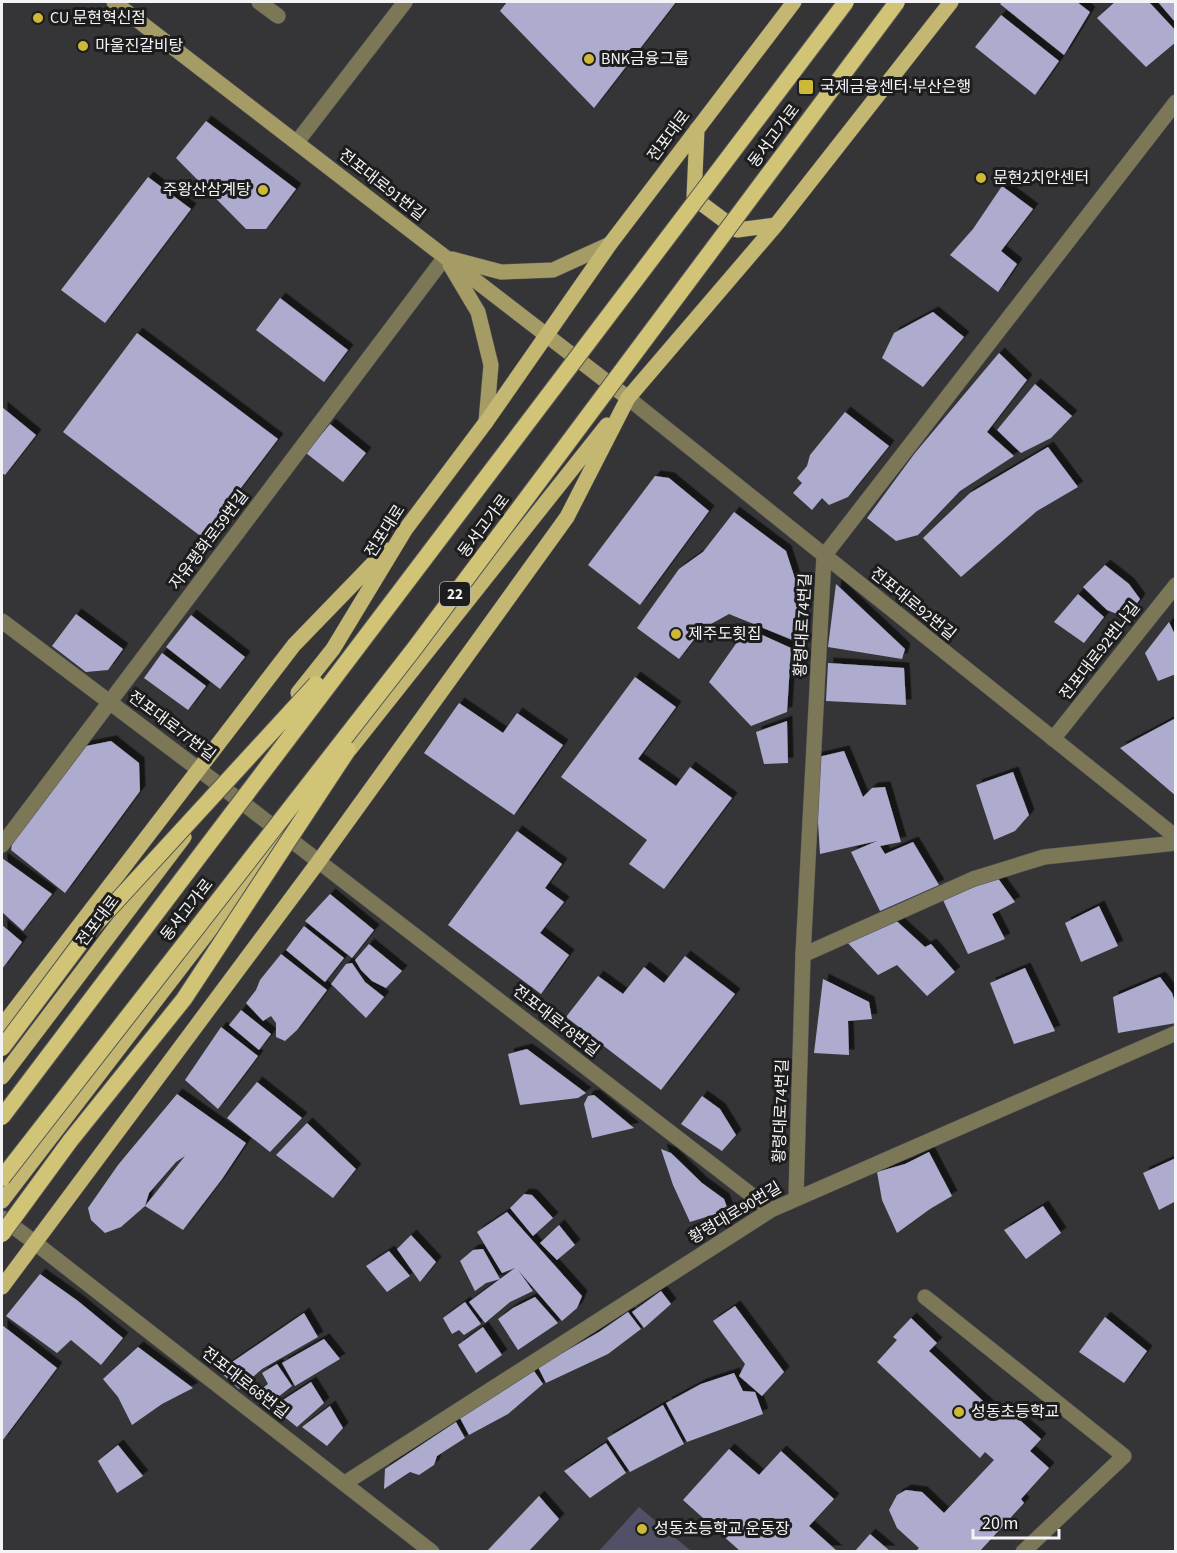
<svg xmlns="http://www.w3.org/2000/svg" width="1177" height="1553" font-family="'Source Sans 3','Noto Sans KR',sans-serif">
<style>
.green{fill:#515066}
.building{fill:#adacce;filter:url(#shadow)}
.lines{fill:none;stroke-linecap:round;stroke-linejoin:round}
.service-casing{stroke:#545456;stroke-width:16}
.minor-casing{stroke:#545456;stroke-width:16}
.tertiary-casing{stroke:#545456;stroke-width:16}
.secondary-casing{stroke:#545456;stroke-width:16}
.primary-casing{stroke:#545456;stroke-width:16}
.service{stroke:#7c7756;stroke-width:15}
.minor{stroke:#7c7756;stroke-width:15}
.tertiary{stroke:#7c7756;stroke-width:15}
.secondary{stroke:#a49b65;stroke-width:15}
.primary{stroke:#c3b771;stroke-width:15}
.trunk-bridge-casing{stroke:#545456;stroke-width:18;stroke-linecap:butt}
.trunk-bridge{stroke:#d1c476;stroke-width:16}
.poi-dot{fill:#ceb838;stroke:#1d1d1e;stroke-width:2}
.labels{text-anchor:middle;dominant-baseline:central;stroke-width:6;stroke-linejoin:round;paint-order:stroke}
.shield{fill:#1d1d1e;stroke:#b4b4b5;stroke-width:1.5}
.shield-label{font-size:15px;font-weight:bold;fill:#f4f4f6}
.poi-label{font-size:16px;fill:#f4f4f6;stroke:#1d1d1e;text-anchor:start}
.street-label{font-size:16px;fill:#f4f4f6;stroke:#1d1d1e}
</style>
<defs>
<filter id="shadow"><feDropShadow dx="5.5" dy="-5.5" stdDeviation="0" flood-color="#0009"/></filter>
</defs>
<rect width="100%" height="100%" fill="#353538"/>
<path class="green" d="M639 1507 691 1551H599Z"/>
<path class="building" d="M507 2H676L594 108 500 11Z
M1002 2H1077L1090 12 1064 55 1000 4Z
M1115 2H1149L1176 31V42L1146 67 1097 18Z
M1158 2H1176V23Z
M1001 15 1059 61 1035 95 975 47Z
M206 121 296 189 266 229H246L176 158Z
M148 177 191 209 105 323 61 290Z
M1002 186 1033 209 1001 251 1017 264 998 292 950 255 973 229Z
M280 298 348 350 324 382 256 330Z
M933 312 964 337 923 387 882 358 894 333Z
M137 333 278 439 203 538 63 432Z
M999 353 1027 380 987 432 1014 456 960 491 918 535 896 541 867 518 915 453Z
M1035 384 1072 416 1051 438 1021 453 997 430Z
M2 407 36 435 5 475 2 473Z
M845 412 889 446 848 497 829 505 822 498 812 510 793 493 802 483 797 478 807 466 810 455Z
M330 424 366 453 343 482 306 453Z
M1048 447 1078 487 1037 511 961 577 923 538 970 493Z
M655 476 669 478 709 511 640 605 588 565Z
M734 512 786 551 799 591 795 641 729 614 702 629 679 659 637 628 679 569 703 552Z
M1105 565 1129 584 1140 599 1127 618 1107 610 1083 587Z
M836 584 905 649 902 659 828 647Z
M1078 594 1104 617 1084 643 1054 622Z
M76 614 123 649 108 670 86 672 52 646Z
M191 615 245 657 220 689 166 647Z
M1169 622 1176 637V674L1158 681 1145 653Z
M747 628 791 648 787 712 751 726 709 682Z
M162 653 206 686 188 710 144 678Z
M828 663 904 668 906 705 826 701Z
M635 677 676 707 638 759 676 786 690 767 732 798 664 889 629 864 647 840 561 777Z
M459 703 503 733 517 713 563 745 514 815 424 753Z
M1176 718V796L1120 748Z
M787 721 788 763 764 764 756 732Z
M111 741 139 763 140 791 65 893 11 850 13 839 86 746Z
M844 751 863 797 872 788 885 787 901 842 880 846 885 854 913 842 939 885 880 911 851 852 877 841 820 854 814 758Z
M1013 772 1029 815 1015 831 994 840 976 785Z
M517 831 562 864 545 888 564 902 540 933 569 955 541 994 448 925Z
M2 858 52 894 23 931 2 912Z
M997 877 1015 902 992 914 1005 939 968 954 943 900Z
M330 894 374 930 352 958 305 921Z
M1099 906 1118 946 1081 962 1065 923Z
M890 915 925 947 931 944 955 972 927 996 897 965 878 975 846 941Z
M2 925 22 942 2 969Z
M304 926 344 958 325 982 286 950Z
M369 944 402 971 386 988 372 981 361 970 355 960Z
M281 954 327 990 297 1030 285 1041 276 1037V1023L271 1016 263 1021 246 1003 256 990 260 980Z
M685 956 735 994 661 1090 566 1017 598 976 623 994 644 967 664 983Z
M352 963 365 982 384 997 366 1018 331 984 346 964Z
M1025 968 1055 1031 1014 1044 990 983Z
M1160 977 1172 993 1176 1005V1023L1118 1033 1113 997Z
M823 979 869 1002 872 1019 848 1021 849 1055 814 1053Z
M241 1010 271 1034 259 1050 229 1025Z
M221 1027 258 1056 218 1109 185 1080Z
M527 1049 586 1093 578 1098 520 1105 508 1054Z
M257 1082 302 1118 270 1152 227 1118Z
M177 1094 246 1143 222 1179 183 1230 145 1206 185 1156 176 1162 149 1193 145 1206 121 1227 105 1233 91 1220 88 1208 118 1165Z
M594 1095 634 1128 592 1138 584 1104 588 1096Z
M702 1096 720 1109 736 1135 722 1151 681 1124Z
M307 1123 356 1169 333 1198 276 1155Z
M661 1149 671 1153 702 1183 724 1199 728 1210 690 1222 673 1185Z
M929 1152 952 1196 930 1209 897 1233 882 1200 877 1172 905 1164Z
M1176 1158V1201L1159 1210 1143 1173Z
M524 1194 532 1195 553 1218 533 1236 510 1208Z
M1043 1206 1061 1233 1026 1259 1004 1230Z
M507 1212 582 1296 577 1308 562 1321 518 1270 533 1291 510 1302 485 1323 469 1302 500 1279 486 1283 475 1291 460 1261 473 1250 483 1249 500 1279 515 1268 502 1273 477 1232Z
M559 1225 575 1245 557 1260 540 1243Z
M411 1235 436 1262 420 1282 397 1249Z
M389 1251 410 1276 387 1292 366 1266Z
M40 1274 78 1301 123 1338 101 1365 71 1340 57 1353 6 1316Z
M661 1291 671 1304 644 1328 632 1312Z
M535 1297 558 1323 518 1350 498 1319 513 1308Z
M465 1302 481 1324 464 1335 459 1330 452 1334 443 1318Z
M735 1306 784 1372 762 1396 739 1376 745 1364 713 1321Z
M628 1312 641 1329 608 1354 546 1383 538 1367 599 1332Z
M304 1313 318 1337 262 1369 239 1389 219 1371Z
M1105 1317 1147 1351 1124 1383 1079 1352Z
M911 1318 937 1343 929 1351 996 1413 1005 1407 1041 1439 1030 1451 1049 1468 1021 1499 1024 1503 980 1551H916L919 1548 897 1528 889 1510 897 1495 906 1490 922 1492 944 1513 994 1460 985 1452 980 1458 877 1362 897 1340 893 1337Z
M2 1325 57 1368 2 1441Z
M483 1327 502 1355 476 1373 458 1345Z
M324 1339 340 1359 295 1386 282 1363Z
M138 1347 193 1388 162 1404 132 1425 118 1397 103 1379Z
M277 1364 292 1386 268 1405 254 1395 268 1384 262 1373Z
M534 1371 543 1384 508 1414 469 1435 460 1418Z
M734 1373 743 1391 755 1392 763 1414 687 1442 666 1403 701 1384Z
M311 1382 324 1403 297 1427 272 1407Z
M663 1405 684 1444 630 1472 607 1438Z
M330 1406 343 1428 327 1446 302 1427Z
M456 1422 465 1438 437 1456 434 1465 419 1475 410 1472 384 1489 385 1469Z
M606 1443 626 1473 590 1498 564 1471Z
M118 1445 143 1476 117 1493 98 1461Z
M729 1449 759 1475 781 1451 834 1499 809 1526 837 1551H740L683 1500Z
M539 1496 559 1519 529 1551H487Z
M870 1534 890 1551H855Z"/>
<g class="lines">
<g class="service-casing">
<path id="service" d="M259 2 278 16
M297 142 405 2
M803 955 973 879 1044 857 1176 843
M925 1297 1124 1456 1023 1552"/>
</g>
<g class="minor-casing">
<path id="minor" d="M628 398 1176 837
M2 621 222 787 771 1210
M1053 739 1176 585
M2 845 445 257
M796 1198 803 955 824 556 1176 102
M34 1242 432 1552
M345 1483 771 1210 1176 1033"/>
</g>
<g class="tertiary-casing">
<path id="tertiary" d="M2 1218 34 1242"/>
</g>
<g class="secondary-casing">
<path id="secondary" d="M114 2 628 398
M452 259 501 272 553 270 610 244
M450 265 478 312 491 365 486 422"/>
</g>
<g class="primary-casing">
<path id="primary" d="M697 129 694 198 737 230 776 225
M298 693 333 649 405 530 486 422 610 244 794 2
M342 759 607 425
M2 1026 294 645 386 550
M2 1077 184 837
M2 1201 294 820
M2 1287 319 861 567 517 628 398 776 225 951 2"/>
</g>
<use href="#service" class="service"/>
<use href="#minor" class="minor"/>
<use href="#tertiary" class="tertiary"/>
<use href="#secondary" class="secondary"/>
<use href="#primary" class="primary"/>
<g class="trunk-bridge-casing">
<path id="trunk-bridge" d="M2 1048 91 929 316 684
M2 1117 846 2
M2 1178 414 649 897 2
M2 1234 70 1141 184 999 348 750"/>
</g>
<use href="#trunk-bridge" class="trunk-bridge"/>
</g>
<g class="poi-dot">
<circle cx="38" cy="18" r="6"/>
<circle cx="83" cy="46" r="6"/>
<circle cx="589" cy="59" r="6"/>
<rect x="798" y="79" width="16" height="16" rx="3"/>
<circle cx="981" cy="178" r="6"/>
<circle cx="263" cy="190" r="6"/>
<circle cx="676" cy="634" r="6"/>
<circle cx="959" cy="1412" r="6"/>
<circle cx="642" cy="1529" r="6"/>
</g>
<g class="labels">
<rect class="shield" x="440" y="582" width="30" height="24" rx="4.5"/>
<g class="shield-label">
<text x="455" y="594">22</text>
</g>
<g class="poi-label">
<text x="50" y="18">CU 문현혁신점</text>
<text x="95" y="46">마울진갈비탕</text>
<text x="601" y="59">BNK금융그룹</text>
<text x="820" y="87">국제금융센터·부산은행</text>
<text x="993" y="178">문현2치안센터</text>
<text x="251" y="190" text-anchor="end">주왕산삼계탕</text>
<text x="688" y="634">제주도횟집</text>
<text x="971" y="1412">성동초등학교</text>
<text x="654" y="1529">성동초등학교 운동장</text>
</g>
<g class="street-label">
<text transform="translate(669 136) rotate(-53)">전포대로</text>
<text transform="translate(774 136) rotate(-53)">동서고가로</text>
<text transform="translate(382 185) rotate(38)">전포대로91번길</text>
<text transform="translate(484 526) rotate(-53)">동서고가로</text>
<text transform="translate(385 531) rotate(-57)">전포대로</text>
<text transform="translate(209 540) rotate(-53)">자유평화로59번길</text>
<text transform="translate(913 604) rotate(39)">전포대로92번길</text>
<text transform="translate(803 625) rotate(-87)">황령대로74번길</text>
<text transform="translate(1100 651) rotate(-52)">전포대로92번나길</text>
<text transform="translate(172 726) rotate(37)">전포대로77번길</text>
<text transform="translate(187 910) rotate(-52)">동서고가로</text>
<text transform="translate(98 921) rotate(-53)">전포대로</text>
<text transform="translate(556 1021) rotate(38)">전포대로78번길</text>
<text transform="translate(781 1111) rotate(-88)">황령대로74번길</text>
<text transform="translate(735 1213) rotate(-31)">황령대로90번길</text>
<text transform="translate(245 1383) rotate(38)">전포대로68번길</text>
</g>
</g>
<rect width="1177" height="1553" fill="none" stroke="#f4f4f6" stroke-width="6"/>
<path d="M973 1529v9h86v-9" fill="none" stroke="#f4f4f6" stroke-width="3"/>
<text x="982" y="1529" font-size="18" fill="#f4f4f6" stroke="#1d1d1e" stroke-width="4.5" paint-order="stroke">20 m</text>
</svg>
